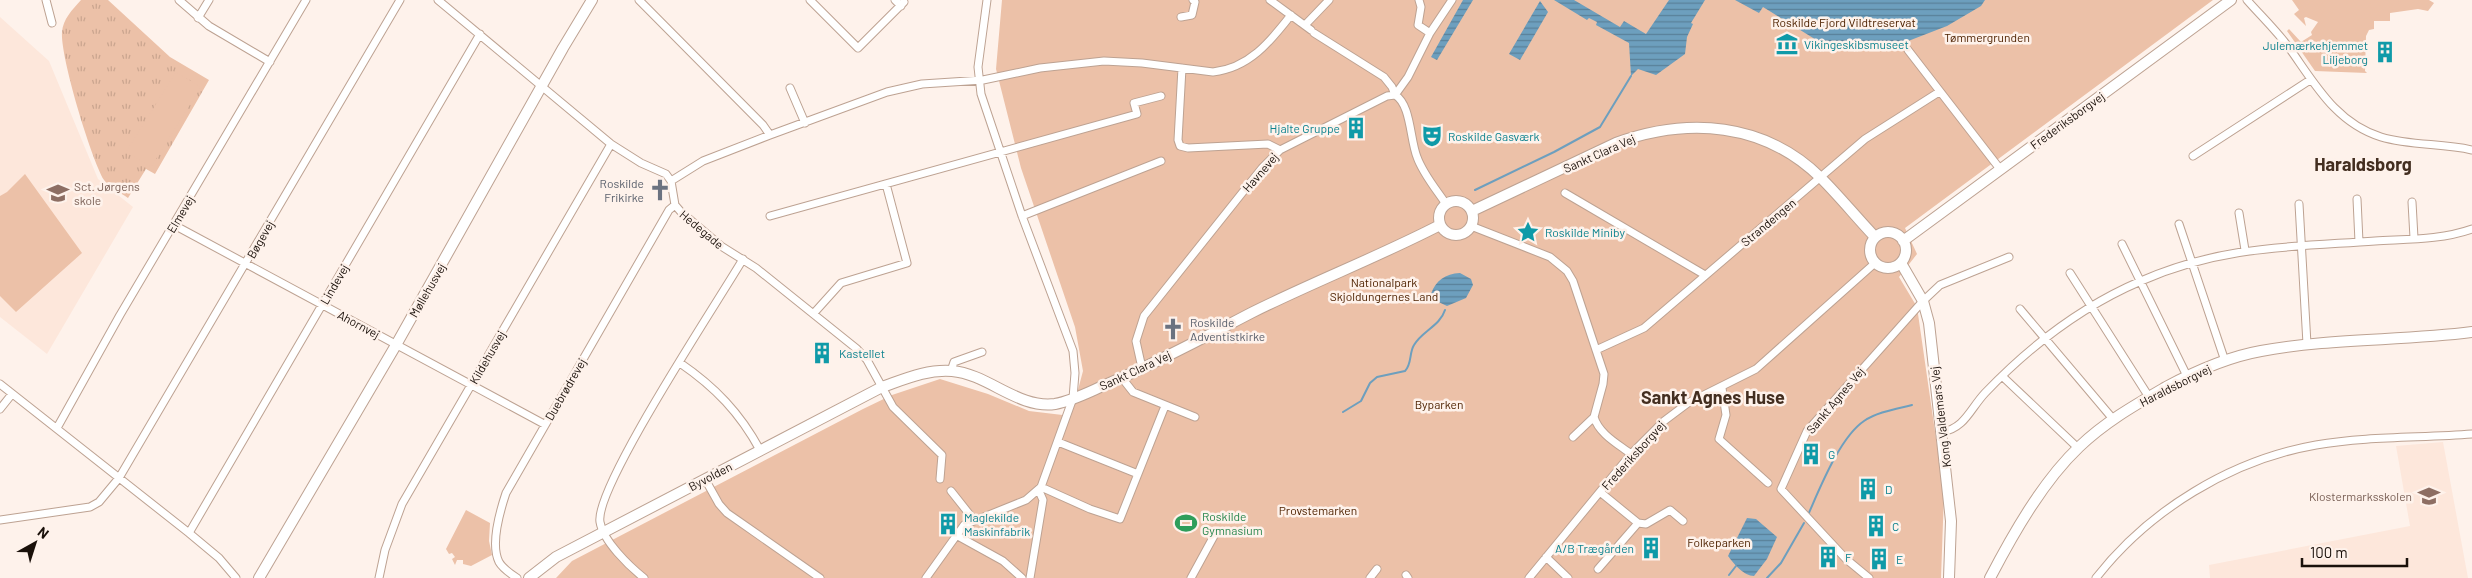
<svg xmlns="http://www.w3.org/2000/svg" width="2472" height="578" font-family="Barlow,sans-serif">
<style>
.built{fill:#fde7db}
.grass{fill:url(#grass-tufts)}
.green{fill:#ecc1a8}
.water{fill:url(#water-rules)}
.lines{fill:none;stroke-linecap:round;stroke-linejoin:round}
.stream{stroke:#6d9fbe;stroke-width:2}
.street-casing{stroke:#bda292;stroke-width:9}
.secondary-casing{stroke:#bda292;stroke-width:12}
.street{stroke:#fff;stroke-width:7}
.secondary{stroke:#fff;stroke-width:10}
.labels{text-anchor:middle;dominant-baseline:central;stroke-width:5;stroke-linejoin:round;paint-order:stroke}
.park-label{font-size:12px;fill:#4e2200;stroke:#fef2eb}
.culture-label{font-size:12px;fill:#0d838f;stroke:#fef2eb;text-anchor:start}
.street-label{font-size:12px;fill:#1a100a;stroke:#fef2eb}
.worship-label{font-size:12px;fill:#5b616d;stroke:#fef2eb;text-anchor:end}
.education-label{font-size:12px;fill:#785e54;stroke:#fef2eb;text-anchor:start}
.leisure-label{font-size:12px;fill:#27864d;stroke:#fef2eb;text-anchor:start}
.district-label{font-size:18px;font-weight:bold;fill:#432e20;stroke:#fef2eb}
</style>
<defs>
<pattern id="grass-tufts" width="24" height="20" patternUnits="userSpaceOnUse" patternTransform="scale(1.25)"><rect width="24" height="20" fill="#ecc1a8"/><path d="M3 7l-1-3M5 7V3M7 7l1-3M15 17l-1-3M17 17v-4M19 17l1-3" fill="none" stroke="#caa58f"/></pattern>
<pattern id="water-rules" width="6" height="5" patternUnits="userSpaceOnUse" patternTransform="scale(1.25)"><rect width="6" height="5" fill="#6d9fbe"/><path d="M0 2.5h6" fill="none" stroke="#598099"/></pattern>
</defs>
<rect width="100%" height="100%" fill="#fef2eb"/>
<path class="built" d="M0 17 49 61 98 179 133 207 47 354 0 317Z
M2443 442 2468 578H2210L2209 565 2410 526 2396 446Z"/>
<path class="grass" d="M81 0H108L170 57 209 80 155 174 146 169 128 198C121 193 108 187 104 180 91 158 60 56 62 32 63 19 72 10 81 0Z"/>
<path class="green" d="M1002 0H2213L1905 228 1917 254 1899 277 1917 307 1944 494 1941 578H556L572 561 863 409 892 395 940 379 988 394 1029 411 1071 416 1083 371 1075 327 1021 168 996 69Z
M2292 0H2429L2434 3 2428 11 2418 9 2390 13V21H2374V29L2369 30 2366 36 2365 71 2367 73 2315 71 2287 31 2289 29 2301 42 2312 35 2311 32 2318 22 2306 17 2304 18 2306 26 2294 14 2299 10Z
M176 72 201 87 151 167 126 152Z
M25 174 82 253 16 312 0 296V196L7 192Z
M466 510 490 523 489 541 492 555 471 566 463 564V560H457L455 565 452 559 455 557 452 553 449 554 446 549Z"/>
<path class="water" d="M1463 0H1473L1437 60 1431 57Z
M1554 0H1574L1620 27 1624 21 1646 34 1669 0H1705L1691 23 1693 24 1687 37 1685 54 1656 75 1638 69 1631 76 1629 43 1596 25 1597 22 1589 18 1587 20Z
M1735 0H1985L1981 6 1947 26 1903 43 1884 46H1826L1763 7 1759 13Z
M1540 1 1548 12 1520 60 1509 54Z
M1460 273 1471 279 1473 285 1466 298 1447 306 1432 299 1431 294C1436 280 1445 274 1460 273Z
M1747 518 1756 519 1777 537 1767 559 1754 576C1744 576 1734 564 1728 556Z"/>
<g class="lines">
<path class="stream" d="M1475 190 1554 152 1600 127 1631 76
M1343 412 1361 401 1370 383 1377 377 1405 371C1412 364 1409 353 1414 345 1422 331 1440 326 1445 310
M1808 515C1820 488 1840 437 1864 421 1877 412 1896 409 1912 405
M1729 575 1736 566
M1767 578 1781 563 1804 523"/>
<g class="street-casing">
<path id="street" d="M46 0 52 23
M179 0 209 26 270 62
M438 0 611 144 641 163 666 174 671 181 675 205 681 212 721 246 756 268 857 349 867 360 893 407 942 455 940 479
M639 0 763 125 770 135
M810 0 858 48 904 2
M895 0 901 6
M1270 0 1311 30
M1419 0 1421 7 1418 25 1430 33
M2247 0C2261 16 2277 31 2290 49 2315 84 2336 123 2381 137 2411 146 2442 143 2472 150
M1181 17 1192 15 1195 2 1193 0
M198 18 209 0
M1305 25 1329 0
M1314 33 1384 77 1392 87 1395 95
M1908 50 2000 169
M1182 68 1178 140 1180 146 1188 148 1268 144 1280 150
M790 88 805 123
M1395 95C1411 104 1410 140 1417 157 1423 174 1436 189 1446 204
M1395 95 1408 77 1430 33 1452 0
M2193 156 2310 80
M671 181 703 161 770 135 887 92 922 84 983 80 1040 68 1104 61 1142 63 1213 72C1249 68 1270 42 1291 15
M1565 193 1705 275
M2357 199 2359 242
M2412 202 2414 238
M2299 204 2307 344
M2239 213 2245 250
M770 216 1137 114 1134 103 1161 96
M1022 216 1161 161
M2179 224 2225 361
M174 225 544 424
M1471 226 1550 257 1567 271 1573 281 1604 374 1603 384 1594 417C1599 434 1618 444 1631 454
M2122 244 2187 376
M2070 273 2149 397
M2020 309 2113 419
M814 313 841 283 907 263 886 184
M1596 350 1644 328 1865 139 1939 92
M680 363C715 387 740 413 760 450
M1142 368 1136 341 1144 316 1262 168 1280 150 1387 96 1395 95
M951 371 954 362 982 352
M2002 376 2078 448
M1122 378 1133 392 1195 417
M0 384 189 533 219 558 236 578
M1722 388 1726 415 1719 439 1768 483
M0 409 12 394
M57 428 120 315 306 0
M1942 432C1965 428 1970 409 1985 393 2030 346 2080 307 2141 281 2220 246 2290 247 2375 241 2407 239 2441 240 2472 229
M1573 437 1594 417
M1058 442 1138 474
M705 479 719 504 727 513 820 578
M1041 487 1090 509 1120 519 1165 406
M951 491 974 520
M1600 492 1638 523
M0 520 90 507 99 502 119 478 400 0
M189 533 480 34
M956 535 1003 561 1022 578
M1546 557 1568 578
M1598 569 1638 523 1646 524 1670 510 1683 521
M1406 575 1408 578
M379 578 385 550 402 504 611 144
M517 578C511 574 503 569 499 562 490 544 500 511 506 493L669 210 675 205
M644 578C629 566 603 541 600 522 594 488 719 300 743 259
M926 578 964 525 1026 500 1041 487 1073 398 1075 373 1073 351 1022 216 981 94 978 67 987 0
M1030 578 1043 500 1039 491
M1191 578 1215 534
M1370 578 1377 569
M1529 578 1631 454 1664 421 1688 403 1756 369 1875 263
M1869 578 1846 559 1781 489 1807 431 1923 301 1940 285 2009 257
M2096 578C2149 510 2231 460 2316 445 2367 436 2421 438 2472 434"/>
</g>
<g class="secondary-casing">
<path id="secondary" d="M1439 218a17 17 0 1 1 34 0a17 17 0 1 1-34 0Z
M1472 211 1616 143C1688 117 1764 122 1821 178 1840 197 1857 218 1875 237
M1870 250a18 18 0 1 1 36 0a18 18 0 1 1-36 0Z
M1903 241 2231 0
M1901 263 1923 301 1929 323 1951 521 1949 578
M259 578 396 345 563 48 592 0
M529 578 556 557 882 387C905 379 927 369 952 371 988 374 1018 409 1055 404 1072 401 1089 392 1105 385 1155 364 1203 338 1251 313 1313 282 1378 257 1440 225
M1990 578C2013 534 2043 481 2079 447 2105 422 2135 405 2166 387 2196 371 2227 357 2261 351 2331 338 2402 341 2472 332"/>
</g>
<use href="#street" class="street"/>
<use href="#secondary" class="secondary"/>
</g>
<defs>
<g id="museum-bare" transform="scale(1.725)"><path d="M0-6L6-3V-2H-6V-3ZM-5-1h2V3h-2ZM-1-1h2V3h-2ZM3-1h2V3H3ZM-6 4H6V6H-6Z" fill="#0f9aa8" stroke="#fef2eb" stroke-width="2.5" paint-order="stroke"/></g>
<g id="building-bare" transform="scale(1.725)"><path d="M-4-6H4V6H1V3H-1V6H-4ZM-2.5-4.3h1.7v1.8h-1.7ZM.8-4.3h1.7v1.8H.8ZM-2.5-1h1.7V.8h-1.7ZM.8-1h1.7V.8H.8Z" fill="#0f9aa8" stroke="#fef2eb" stroke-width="2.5" paint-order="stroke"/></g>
<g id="theatre-bare" transform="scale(1.725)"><path d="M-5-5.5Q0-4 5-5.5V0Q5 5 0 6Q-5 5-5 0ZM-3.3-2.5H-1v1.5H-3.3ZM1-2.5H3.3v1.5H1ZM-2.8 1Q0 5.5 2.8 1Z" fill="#0f9aa8" stroke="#fef2eb" stroke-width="2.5" paint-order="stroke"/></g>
<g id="church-bare" transform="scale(1.725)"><path d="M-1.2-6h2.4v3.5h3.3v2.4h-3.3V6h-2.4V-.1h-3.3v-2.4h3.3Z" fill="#6b7280" stroke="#fef2eb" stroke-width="2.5" paint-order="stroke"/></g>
<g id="school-bare" transform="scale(1.725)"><path d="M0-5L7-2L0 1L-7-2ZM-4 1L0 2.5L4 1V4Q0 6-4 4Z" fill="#8d6e63" stroke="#fef2eb" stroke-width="2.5" paint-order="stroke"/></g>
<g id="sight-bare" transform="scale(1.725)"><path d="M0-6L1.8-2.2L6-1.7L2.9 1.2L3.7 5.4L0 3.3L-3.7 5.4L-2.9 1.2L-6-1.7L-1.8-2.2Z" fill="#0f9aa8" stroke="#fef2eb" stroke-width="2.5" paint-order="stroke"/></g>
<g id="stadium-bare" transform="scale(1.725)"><path d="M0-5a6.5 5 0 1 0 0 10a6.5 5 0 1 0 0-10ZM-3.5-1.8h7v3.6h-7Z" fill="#2e9e5b" stroke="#fef2eb" stroke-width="2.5" paint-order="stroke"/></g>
</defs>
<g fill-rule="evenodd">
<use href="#museum-bare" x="1787" y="44"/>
<use href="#building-bare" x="2385" y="52"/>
<use href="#building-bare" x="1356" y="128"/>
<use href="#theatre-bare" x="1432" y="136"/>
<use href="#church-bare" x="660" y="190"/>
<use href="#school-bare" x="58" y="193"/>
<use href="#sight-bare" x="1528" y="232"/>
<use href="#church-bare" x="1173" y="329"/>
<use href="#building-bare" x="822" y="353"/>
<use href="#building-bare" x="1811" y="454"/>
<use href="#building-bare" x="1868" y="489"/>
<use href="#school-bare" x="2429" y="496"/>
<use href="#stadium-bare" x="1186" y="523"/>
<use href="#building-bare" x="948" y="524"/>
<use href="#building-bare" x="1876" y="526"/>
<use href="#building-bare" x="1651" y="548"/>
<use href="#building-bare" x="1828" y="557"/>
<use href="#building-bare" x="1879" y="559"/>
</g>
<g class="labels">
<g class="park-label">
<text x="1844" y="22">Roskilde Fjord Vildtreservat</text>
<text x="1987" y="37">Tømmergrunden</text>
<text x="1384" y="282">Nationalpark<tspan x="1384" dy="14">Skjoldungernes Land</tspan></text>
<text x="1439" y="404">Byparken</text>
<text x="1318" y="510">Provstemarken</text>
<text x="1719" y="542">Folkeparken</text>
</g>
<g class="culture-label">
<text x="1804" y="44">Vikingeskibsmuseet</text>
<text x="2368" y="45" text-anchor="end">Julemærkehjemmet<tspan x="2368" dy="14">Liljeborg</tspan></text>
<text x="1340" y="128" text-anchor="end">Hjalte Gruppe</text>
<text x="1448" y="136">Roskilde Gasværk</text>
<text x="1545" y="232">Roskilde Miniby</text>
<text x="839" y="353">Kastellet</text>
<text x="1828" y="454">G</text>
<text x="1885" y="489">D</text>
<text x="964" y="517">Maglekilde<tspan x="964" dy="14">Maskinfabrik</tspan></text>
<text x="1892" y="526">C</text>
<text x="1634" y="548" text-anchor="end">A/B Trægården</text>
<text x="1845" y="557">F</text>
<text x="1896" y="559">E</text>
</g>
<g class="street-label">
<text transform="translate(2067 120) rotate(-36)">Frederiksborgvej</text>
<text transform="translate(1599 153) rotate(-24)">Sankt Clara Vej</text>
<text transform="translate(1260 172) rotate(-49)">Havnevej</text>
<text transform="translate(180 214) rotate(-59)">Elmevej</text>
<text transform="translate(1768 222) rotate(-40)">Strandengen</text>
<text transform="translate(702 229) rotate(40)">Hedegade</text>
<text transform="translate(260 239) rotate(-60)">Bøgevej</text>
<text transform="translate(334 284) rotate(-60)">Lindevej</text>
<text transform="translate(427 290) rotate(-60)">Møllehusvej</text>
<text transform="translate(359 324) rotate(28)">Ahornvej</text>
<text transform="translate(487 357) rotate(-60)">Kildehusvej</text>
<text transform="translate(1135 370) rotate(-25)">Sankt Clara Vej</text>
<text transform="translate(2175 385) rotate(-27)">Haraldsborgvej</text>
<text transform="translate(565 389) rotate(-60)">Duebrødrevej</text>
<text transform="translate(1835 400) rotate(-50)">Sankt Agnes Vej</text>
<text transform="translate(1940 417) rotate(-97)">Kong Valdemars Vej</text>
<text transform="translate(1633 455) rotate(-48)">Frederiksborgvej</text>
<text transform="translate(710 476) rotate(-28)">Byvolden</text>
</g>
<g class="worship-label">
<text x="644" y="183">Roskilde<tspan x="644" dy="14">Frikirke</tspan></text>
<text x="1190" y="322" text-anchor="start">Roskilde<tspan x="1190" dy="14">Adventistkirke</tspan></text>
</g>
<g class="education-label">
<text x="74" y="186">Sct. Jørgens<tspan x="74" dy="14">skole</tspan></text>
<text x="2412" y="496" text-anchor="end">Klostermarksskolen</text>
</g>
<g class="leisure-label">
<text x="1202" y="516">Roskilde<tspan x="1202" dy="14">Gymnasium</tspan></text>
</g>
<g class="district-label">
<text x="2363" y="164">Haraldsborg</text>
<text x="1713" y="397">Sankt Agnes Huse</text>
</g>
</g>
<g transform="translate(35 543) rotate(39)" stroke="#fef2eb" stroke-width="4" paint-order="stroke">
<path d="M0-4L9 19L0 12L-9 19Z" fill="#1a100a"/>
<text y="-8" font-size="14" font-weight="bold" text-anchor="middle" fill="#1a100a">N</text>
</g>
<path d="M2302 558v8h105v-8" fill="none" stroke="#1a100a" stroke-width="2.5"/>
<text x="2310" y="558" font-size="15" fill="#1a100a" stroke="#fef2eb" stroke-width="4" paint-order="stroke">100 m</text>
</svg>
